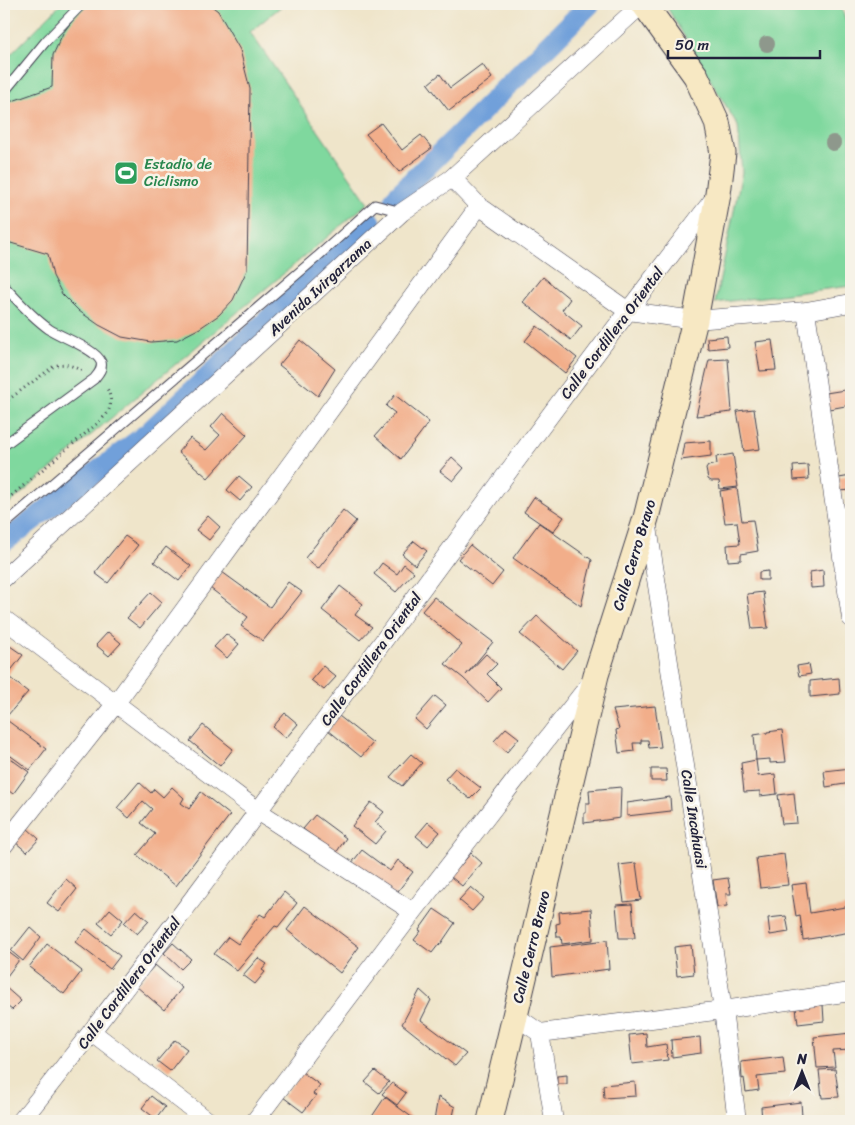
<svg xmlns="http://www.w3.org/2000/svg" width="855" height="1125" font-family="Sriracha,sans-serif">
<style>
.green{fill:#7fd89e;stroke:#507d6c}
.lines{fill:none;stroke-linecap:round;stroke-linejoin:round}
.canal{stroke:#71a0da;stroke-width:21}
.building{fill:#f2ae8a}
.lane-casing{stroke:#413f50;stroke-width:11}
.street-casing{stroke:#413f50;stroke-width:19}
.secondary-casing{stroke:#413f50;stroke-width:27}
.path{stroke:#413f50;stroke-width:3;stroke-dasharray:1 4;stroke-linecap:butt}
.lane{stroke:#fff;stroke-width:9}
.street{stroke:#fff;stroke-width:18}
.secondary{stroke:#f7e8c3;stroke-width:25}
.tree{fill:#8e988c}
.labels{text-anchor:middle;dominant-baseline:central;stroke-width:5;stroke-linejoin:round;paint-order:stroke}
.leisure-label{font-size:15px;fill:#27864d;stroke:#f7f3e8;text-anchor:start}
.street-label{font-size:15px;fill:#22223b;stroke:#f7f3e8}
</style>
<rect width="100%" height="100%" fill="#f7f3e8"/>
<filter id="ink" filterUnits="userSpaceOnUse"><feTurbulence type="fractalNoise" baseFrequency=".02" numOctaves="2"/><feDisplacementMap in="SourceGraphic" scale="10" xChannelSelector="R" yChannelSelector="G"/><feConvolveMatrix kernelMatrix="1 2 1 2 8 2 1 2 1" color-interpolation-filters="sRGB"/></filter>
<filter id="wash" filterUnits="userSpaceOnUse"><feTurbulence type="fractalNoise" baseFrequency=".0096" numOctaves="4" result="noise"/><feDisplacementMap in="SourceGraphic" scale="20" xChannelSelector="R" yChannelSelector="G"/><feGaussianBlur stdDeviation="1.12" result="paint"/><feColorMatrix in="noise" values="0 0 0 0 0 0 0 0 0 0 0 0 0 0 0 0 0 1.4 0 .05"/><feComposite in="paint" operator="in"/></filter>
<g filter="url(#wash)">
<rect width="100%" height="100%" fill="#efe5ca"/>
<path class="green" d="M61 4H284L250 32 368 203 4 508V61Z
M665 4H840L851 35V286L715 303 742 172 738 126Z"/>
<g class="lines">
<path class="canal" d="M395 198 590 4
M4 542 149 432 371 222"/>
</g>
<g id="blocks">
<path class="building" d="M88 4H209L218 11 240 50 250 89 247 270 233 300 219 315 200 328 177 340 151 342 122 337 99 325 79 311 62 294 53 276 48 254 4 241V104L52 87 53 55 63 33 75 17Z
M482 64 492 78 449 111 428 84 440 74 450 88Z
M381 123 402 150 421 135 432 148 399 172 366 134Z
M543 277 570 299 562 310 582 326 571 340 523 302Z
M537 326 577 358 565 373 525 341Z
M727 336 728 347 708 349 707 338Z
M300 340 335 369 318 396 279 365Z
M772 340 776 370 760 371 755 342Z
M728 359 732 412 696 416 709 360Z
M851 389V405L829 409 826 393Z
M395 395 429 422 401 459 375 436 395 413 386 406Z
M754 409 760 449 744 451 737 411Z
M223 413 247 435 208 478 178 452 190 438 206 450 220 435 211 427Z
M711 441V456L681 460 684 443Z
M733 454 738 487 720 489 719 481H711L708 479 706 469 708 466 717 464 716 457Z
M452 457 464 468 453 481 440 471Z
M808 465 809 479 794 480 793 466Z
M239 476 252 487 240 501 227 490Z
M851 476V490L840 491 839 478Z
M737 488 742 521 753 520 758 551 741 554V560L728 561 727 545 740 544 737 522 725 523 720 491Z
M534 497 564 517 553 532 524 512Z
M343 510 356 521 318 569 305 558Z
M851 515V531L845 532 843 516Z
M208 516 220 527 209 540 196 530Z
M539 523 592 560 581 606 513 558Z
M125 536 138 545 108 583 95 573Z
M414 541 427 551 415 565 402 554Z
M470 545 503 572 492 586 458 559Z
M166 547 191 566 179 581 154 562Z
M382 563 397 574 404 564 414 572 396 592 374 574Z
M823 570 824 587 811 588 810 572Z
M768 571V580H759V572Z
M222 572 270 607 288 582 302 592 263 641 241 626 248 617 210 588Z
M340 586 363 604 355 615 372 627 360 640 322 610Z
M151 592 162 602 140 628 127 618Z
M763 592 768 628 752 629 747 594Z
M434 597 493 642 466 675 486 654 497 664 487 674 501 688 488 702 463 678 445 664 462 645 422 611Z
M537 616 577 651 562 669 520 634Z
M108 632 121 643 109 656 96 645Z
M226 634 239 644 227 658 214 647Z
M10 646 23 655 5 678 4 677V653Z
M809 664 811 674 799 676 797 666Z
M323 666 336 677 324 690 311 680Z
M10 678 28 692 7 716 4 713V685Z
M839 678 840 694 810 697V681Z
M435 696 446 705 426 729 415 719Z
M655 706 661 747 649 748 648 740H641V743H633L634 751 619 753 616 730 619 729 613 710Z
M285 713 298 724 286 738 273 727Z
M339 716 373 743 361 757 328 730Z
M8 721 46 749 30 770 4 751V726Z
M203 725 233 749 220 766 190 741Z
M506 728 519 738 507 752 494 741Z
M782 730 786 762 770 763V759L756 760 754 735 767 733V732Z
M4 754 29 772 13 794 4 787Z
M411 754 422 763 402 786 390 777Z
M756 760 758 776 775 774 777 794 760 796V791L744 792 741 763Z
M455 768 481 788 470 799 445 779Z
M851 768V783L826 787 824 771Z
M651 769H666L667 781H651Z
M139 782 151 793 154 789 163 797 172 787 184 798 181 803 189 809 201 792 230 815 176 886 137 855 155 834 141 823 152 809 143 801 129 818 117 808Z
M621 787 620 818 584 823V813H586V803H590L589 790Z
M794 793 797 823 782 824 778 795Z
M670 797 671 811 627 816V803Z
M371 802 384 812 375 822 386 831 375 844 352 826Z
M315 815 346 838 336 853 303 829Z
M428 822 440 832 428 846 416 836Z
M27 828 39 839 27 852 15 842Z
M362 850 390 871 398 860 413 872 394 896 351 864Z
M471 853 482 863 462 886 451 877Z
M784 854 788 885 760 888 756 858Z
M636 863 641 900 624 902 619 865Z
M728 878 731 894H726L727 906 717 907 713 880Z
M66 879 77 889 59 912 47 903Z
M806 883 810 913 851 906V932L803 940 800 915 796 916 791 885Z
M471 887 484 898 472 911 459 900Z
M284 892 297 903 278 927 275 926 237 971 214 954 228 937 238 944 260 914 265 917Z
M632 904 635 938H619L616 905Z
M305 906 359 947 340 973 287 930Z
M110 909 123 920 111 934 98 923Z
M434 909 455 923 440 945 439 944 432 953 414 940 421 931 419 930Z
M591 909 593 940 562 944 561 937H557L556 924 560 923 559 912Z
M136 910 149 921 137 934 124 923Z
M786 916 789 932 770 935 768 918Z
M30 927 41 937 23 961 11 951Z
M86 929 120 956 110 969 75 942Z
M607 940 609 969 552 977 550 947Z
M173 943 191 959 181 969 164 953Z
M47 944 82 971 64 994 29 967Z
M691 945 694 974 677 976 674 947Z
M7 951 19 960 4 980V955Z
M258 958 267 964 262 970 265 972 255 984 243 975Z
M155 965 182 988 164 1010 136 986Z
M4 986 21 1001 12 1010 4 1004Z
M420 990 431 1000 421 1020 466 1054 455 1066 402 1024Z
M823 1005 824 1021 798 1024 796 1008Z
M646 1033 647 1047 666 1044 668 1060 632 1064 629 1035Z
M851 1033V1050L833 1051 835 1067 817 1068 814 1037Z
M700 1037 701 1053 672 1057 671 1040Z
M175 1040 187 1049 170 1071 157 1061Z
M783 1057 785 1074 757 1077 759 1090 746 1092 744 1078 742 1079 741 1062Z
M835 1069 839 1097 822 1098 819 1070Z
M375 1071 389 1082 379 1093 365 1082Z
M302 1072 320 1085 313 1094 316 1096 303 1112 283 1097Z
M567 1075V1084H557V1076Z
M635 1082 636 1096 604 1098 603 1085Z
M392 1083 406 1093 397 1105 382 1094Z
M151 1096 165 1107 156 1119 142 1108Z
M385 1097 398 1107 417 1121H369Z
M438 1097 455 1107 452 1121H434Z
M801 1102 802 1117 777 1120V1121H762L761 1107Z"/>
</g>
</g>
<g filter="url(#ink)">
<use href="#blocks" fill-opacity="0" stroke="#413f50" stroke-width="1"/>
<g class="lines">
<g class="lane-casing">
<path id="lane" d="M4 92 46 41 82 4
M4 286C18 301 32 317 49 329 61 337 96 349 101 362 103 369 98 374 94 379L4 445
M4 525 317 257 375 205 402 212"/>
</g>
<g class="street-casing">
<path id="street" d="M452 178 479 206 628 311 695 320 806 311 851 303
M806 311 851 618
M647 521 723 1010 737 1121
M4 578 402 212 452 178 642 4
M4 619 258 811 413 912
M4 845 116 703 479 206
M514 1015 540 1033 723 1010 851 992
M92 1032 208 1121
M540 1033 554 1121
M21 1121C119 999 213 873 306 746 442 562 576 377 716 196
M255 1121 413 912 592 681"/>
</g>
<g class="secondary-casing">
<path id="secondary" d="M490 1121 596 675 646 518 695 320 718 194 723 153 717 122 696 76 644 4"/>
</g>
<path class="path" d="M4 403 54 366C65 362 73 366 82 371
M4 502 99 422C101 419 106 416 108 412 112 404 111 394 106 387"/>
<use href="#lane" class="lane"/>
<use href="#street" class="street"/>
<use href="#secondary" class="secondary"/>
</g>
<g class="tree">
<circle cx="767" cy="44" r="8"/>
<circle cx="833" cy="143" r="8"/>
</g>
</g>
<defs>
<g id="stadium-square" transform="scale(1.25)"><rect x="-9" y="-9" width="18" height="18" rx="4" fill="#2e9e5b" stroke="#f7f3e8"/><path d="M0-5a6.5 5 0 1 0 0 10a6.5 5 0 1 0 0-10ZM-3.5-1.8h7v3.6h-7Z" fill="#fff"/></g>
</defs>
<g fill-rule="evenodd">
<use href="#stadium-square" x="126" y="173"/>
</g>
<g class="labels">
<g class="leisure-label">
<text x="144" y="164">Estadio de<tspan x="144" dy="17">Ciclismo</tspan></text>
</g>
<g class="street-label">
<text transform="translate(320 287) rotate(-43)">Avenida Ivirgarzama</text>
<text transform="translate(612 333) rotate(-53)">Calle Cordillera Oriental</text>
<text transform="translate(634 555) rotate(-73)">Calle Cerro Bravo</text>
<text transform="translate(371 659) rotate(-54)">Calle Cordillera Oriental</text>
<text transform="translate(694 819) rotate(81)">Calle Incahuasi</text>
<text transform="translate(531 947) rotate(-76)">Calle Cerro Bravo</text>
<text transform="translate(129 983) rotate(-53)">Calle Cordillera Oriental</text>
</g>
</g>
<rect width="855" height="1125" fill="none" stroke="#f7f3e8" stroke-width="20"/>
<g transform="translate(802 1072)" stroke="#f7f3e8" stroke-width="4" paint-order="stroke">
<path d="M0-4L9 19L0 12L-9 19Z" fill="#22223b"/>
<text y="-8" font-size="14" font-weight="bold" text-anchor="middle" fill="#22223b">N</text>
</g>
<path d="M668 50v8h152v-8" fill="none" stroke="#22223b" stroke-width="2.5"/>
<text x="675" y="50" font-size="15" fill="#22223b" stroke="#f7f3e8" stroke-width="4" paint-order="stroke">50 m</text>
</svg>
